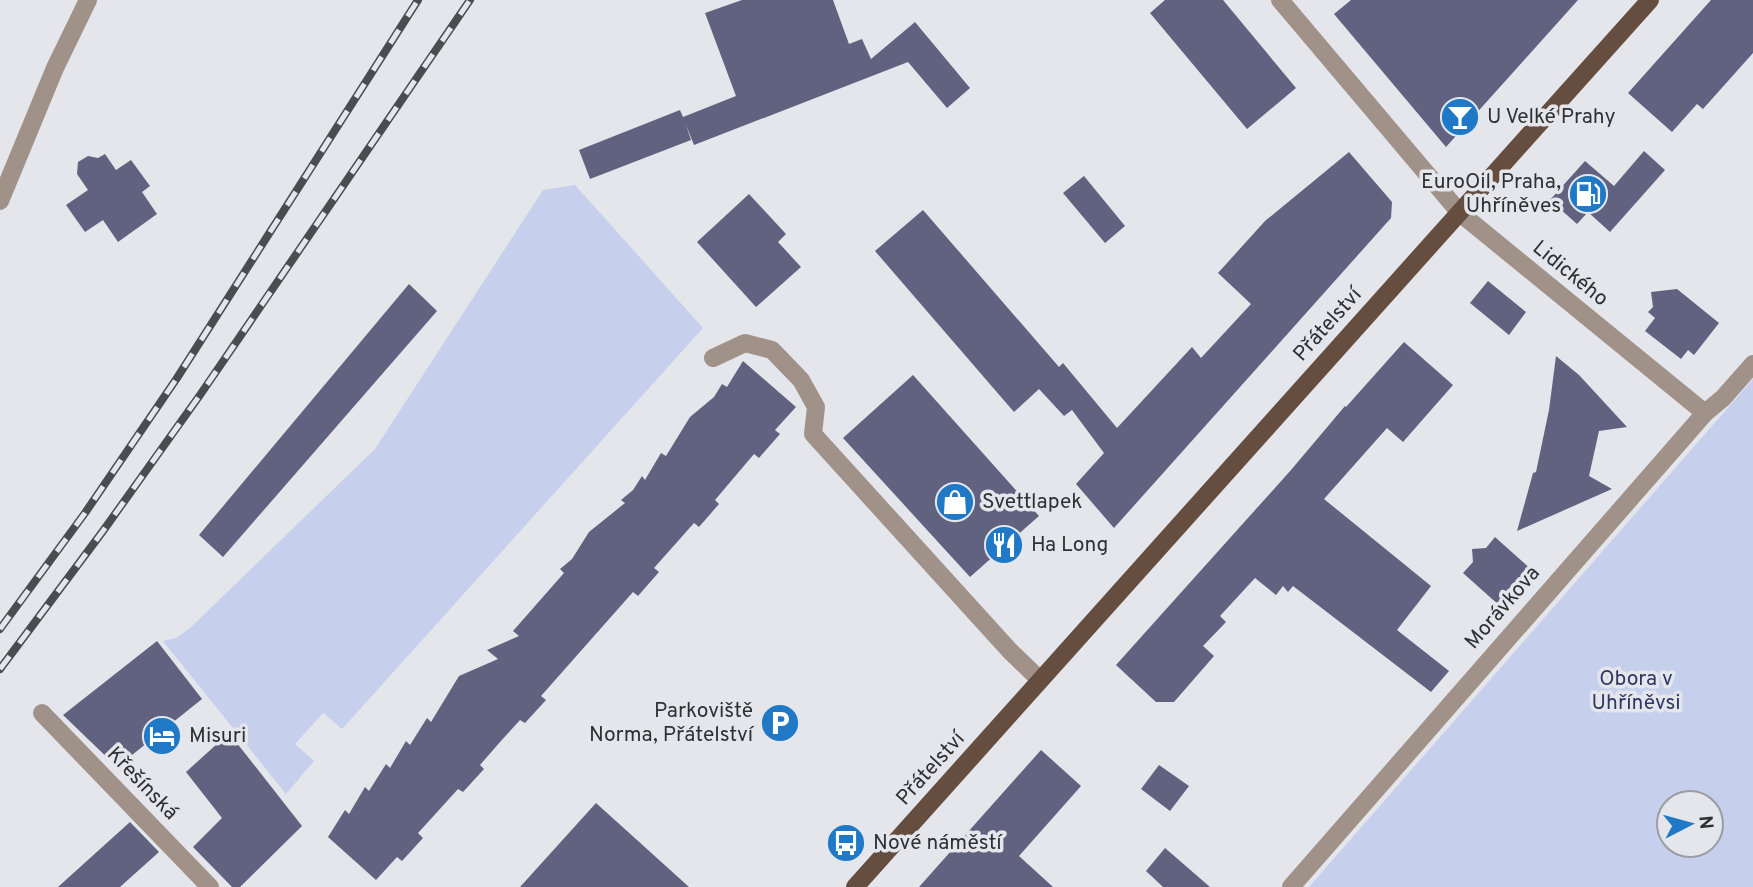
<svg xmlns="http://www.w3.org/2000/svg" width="1753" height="887" font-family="Overpass,sans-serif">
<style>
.green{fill:#c6cfeb;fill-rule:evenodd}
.building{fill:#606280}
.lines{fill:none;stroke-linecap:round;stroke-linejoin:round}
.minor{stroke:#a09289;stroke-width:18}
.major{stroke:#654d3f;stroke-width:18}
.rail-casing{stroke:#4b4c4f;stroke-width:8}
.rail{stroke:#e4e6ec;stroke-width:5;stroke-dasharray:16;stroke-linecap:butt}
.labels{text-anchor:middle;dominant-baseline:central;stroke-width:7;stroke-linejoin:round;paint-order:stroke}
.poi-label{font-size:21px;fill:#2f3032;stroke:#e4e6ec;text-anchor:start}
.street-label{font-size:21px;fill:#2f3032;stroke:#e4e6ec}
.park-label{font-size:21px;fill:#2d3863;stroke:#e4e6ec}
</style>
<rect width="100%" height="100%" fill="#e4e6ec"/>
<path class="green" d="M575 185 703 328 342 729 323 713 295 744 314 761 286 794 163 641 176 638 189 629 375 449 543 190Z
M1753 379V887H1309ZM1711 803V845H1669V803Z"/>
<path class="building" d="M742 0H833L849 44 862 39 871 59 915 22 970 88 947 108 908 62 694 145 686 125 691 140 590 179 579 150 680 110 683 117 736 96 705 13Z
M1165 0H1223L1296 88 1247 129 1150 13Z
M1351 0H1578L1446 147 1334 14Z
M1711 0H1753V53L1703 109 1697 104 1672 132 1628 93Z
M1644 151 1665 170 1610 232 1588 212 1577 224 1550 200 1585 161 1614 186Z
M1349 152 1392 202 1391 218 1114 528 1076 484 1104 453 1072 410 1064 416 1039 389 1014 412 875 251 923 210 1059 367 1063 363 1117 428 1192 347 1201 358 1251 304 1218 273 1265 221Z
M105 154 116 170 131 160 150 186 142 192 157 214 118 242 103 220 85 232 66 205 88 190 77 174 78 162 88 156 98 158Z
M1084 176 1125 226 1105 243 1063 193Z
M749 194 786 234 778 242 801 267 756 307 697 242Z
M1488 281 1526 312 1509 335 1470 303Z
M409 284 437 311 223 557 199 535Z
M1677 289 1719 323 1694 355 1688 350 1681 359 1645 331 1655 318 1648 312 1653 307 1651 292Z
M1404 342 1453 385 1403 442 1387 428 1324 499 1431 586 1397 630 1449 671 1431 692 1293 586 1288 592 1283 586 1276 595 1255 578 1220 616 1226 622 1203 646 1214 656 1174 702H1156L1116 665 1291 470 1345 406 1346 407Z
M1556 356 1579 375 1627 427 1599 431 1589 476 1612 489 1517 531 1533 473 1536 472 1549 410Z
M743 361 796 407 775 430 780 434 759 458 754 454 715 500 719 504 699 527 694 523 654 568 659 572 638 596 633 592 541 696 546 700 525 723 520 720 500 742 480 765 484 769 463 792 458 789 439 810 418 833 423 838 402 861 397 857 376 880 328 837 345 810 349 814 365 787 369 791 386 764 390 768 406 741 410 745 427 718 431 722 459 676 498 659 487 650 519 636 513 631 564 573 560 569 572 559 589 532 625 503 621 500 633 490 642 476 645 480 661 453 666 456 690 417 714 397 722 384 727 387Z
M913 375 1039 516 970 577 843 438Z
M1495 537 1533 571 1501 607 1463 573 1473 562 1472 549 1486 548Z
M157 641 202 699 117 767 63 715Z
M229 733 302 826 240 887H232L193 847 222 818 186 772Z
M1041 750 1081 786 1019 856 1053 887H919Z
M1159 765 1189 786 1170 811 1141 789Z
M596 803 689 887H520Z
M130 822 159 852 120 887H58Z
M1165 848 1210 887H1163L1146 871Z"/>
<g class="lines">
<path class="minor" d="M1280 0 1460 213 1705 413
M0 201 55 68 88 0
M713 358 745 343 772 350 801 380 816 407 813 434 1010 651 1040 680
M42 713 210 887
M1291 887 1705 413 1723 398 1753 364"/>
<path class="major" d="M855 887 1650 0"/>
<g class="rail-casing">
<path id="rail" d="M0 629 85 513 177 378 418 0
M0 669 103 531 200 395 470 0"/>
</g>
<use href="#rail" class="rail"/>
</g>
<defs>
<g id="bar-disc" transform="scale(2.0125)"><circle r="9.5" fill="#1f79c6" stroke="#e4e6ec"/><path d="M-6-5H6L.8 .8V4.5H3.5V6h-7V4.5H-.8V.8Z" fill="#fff"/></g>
<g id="fuel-disc" transform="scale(2.0125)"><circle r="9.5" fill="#1f79c6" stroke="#e4e6ec"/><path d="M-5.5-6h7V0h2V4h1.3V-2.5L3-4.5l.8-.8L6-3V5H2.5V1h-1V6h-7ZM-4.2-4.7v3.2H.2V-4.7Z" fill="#fff"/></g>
<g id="shop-disc" transform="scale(2.0125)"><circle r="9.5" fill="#1f79c6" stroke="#e4e6ec"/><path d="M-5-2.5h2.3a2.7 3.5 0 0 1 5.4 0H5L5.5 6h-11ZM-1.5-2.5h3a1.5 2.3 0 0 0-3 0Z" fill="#fff"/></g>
<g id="restaurant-disc" transform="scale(2.0125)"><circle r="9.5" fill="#1f79c6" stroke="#e4e6ec"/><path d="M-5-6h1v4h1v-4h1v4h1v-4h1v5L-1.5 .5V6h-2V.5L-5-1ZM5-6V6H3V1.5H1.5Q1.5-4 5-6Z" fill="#fff"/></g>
<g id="parking-disc" transform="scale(2.0125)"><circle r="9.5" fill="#1f79c6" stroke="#e4e6ec"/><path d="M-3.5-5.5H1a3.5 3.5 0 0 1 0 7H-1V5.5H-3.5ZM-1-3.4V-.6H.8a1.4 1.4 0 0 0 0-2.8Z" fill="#fff"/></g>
<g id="hotel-disc" transform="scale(2.0125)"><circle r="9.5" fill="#1f79c6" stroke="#e4e6ec"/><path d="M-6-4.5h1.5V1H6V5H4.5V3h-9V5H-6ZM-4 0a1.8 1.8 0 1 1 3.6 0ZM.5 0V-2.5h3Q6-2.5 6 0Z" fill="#fff"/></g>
<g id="bus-disc" transform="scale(2.0125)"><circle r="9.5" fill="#1f79c6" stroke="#e4e6ec"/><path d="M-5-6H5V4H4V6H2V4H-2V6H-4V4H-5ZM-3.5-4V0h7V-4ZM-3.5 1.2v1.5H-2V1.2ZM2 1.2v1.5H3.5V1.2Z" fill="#fff"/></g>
</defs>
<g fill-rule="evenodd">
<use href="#bar-disc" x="1460" y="117"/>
<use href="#fuel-disc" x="1588" y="194"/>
<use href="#shop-disc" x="955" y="502"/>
<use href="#restaurant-disc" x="1004" y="545"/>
<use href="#parking-disc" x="780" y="723"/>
<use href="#hotel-disc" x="162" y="736"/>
<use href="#bus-disc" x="846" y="843"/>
</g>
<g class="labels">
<g class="poi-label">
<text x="1487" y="117">U Velké Prahy</text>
<text x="1561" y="182" text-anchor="end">EuroOil, Praha,<tspan x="1561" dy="24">Uhříněves</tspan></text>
<text x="982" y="502">Svettlapek</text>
<text x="1031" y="545">Ha Long</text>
<text x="753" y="711" text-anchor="end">Parkoviště<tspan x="753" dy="24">Norma, Přátelství</tspan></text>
<text x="189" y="736">Misuri</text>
<text x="873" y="843">Nové náměstí</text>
</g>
<g class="street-label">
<text transform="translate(1570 274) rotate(39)">Lidického</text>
<text transform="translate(1328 325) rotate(-48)">Přátelství</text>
<text transform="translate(1503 608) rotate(-49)">Morávkova</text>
<text transform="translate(931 769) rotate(-48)">Přátelství</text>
<text transform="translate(142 784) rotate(46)">Křešínská</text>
</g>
<g class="park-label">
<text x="1636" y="679">Obora v<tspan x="1636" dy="24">Uhříněvsi</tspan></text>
</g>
</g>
<g transform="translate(1690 824) rotate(84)"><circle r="33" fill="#e4e6ec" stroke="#9c9da2" stroke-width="2"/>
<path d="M0-5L12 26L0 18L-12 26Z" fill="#1f79c6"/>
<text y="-10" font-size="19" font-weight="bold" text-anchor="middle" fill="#2f3032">N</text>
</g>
</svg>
